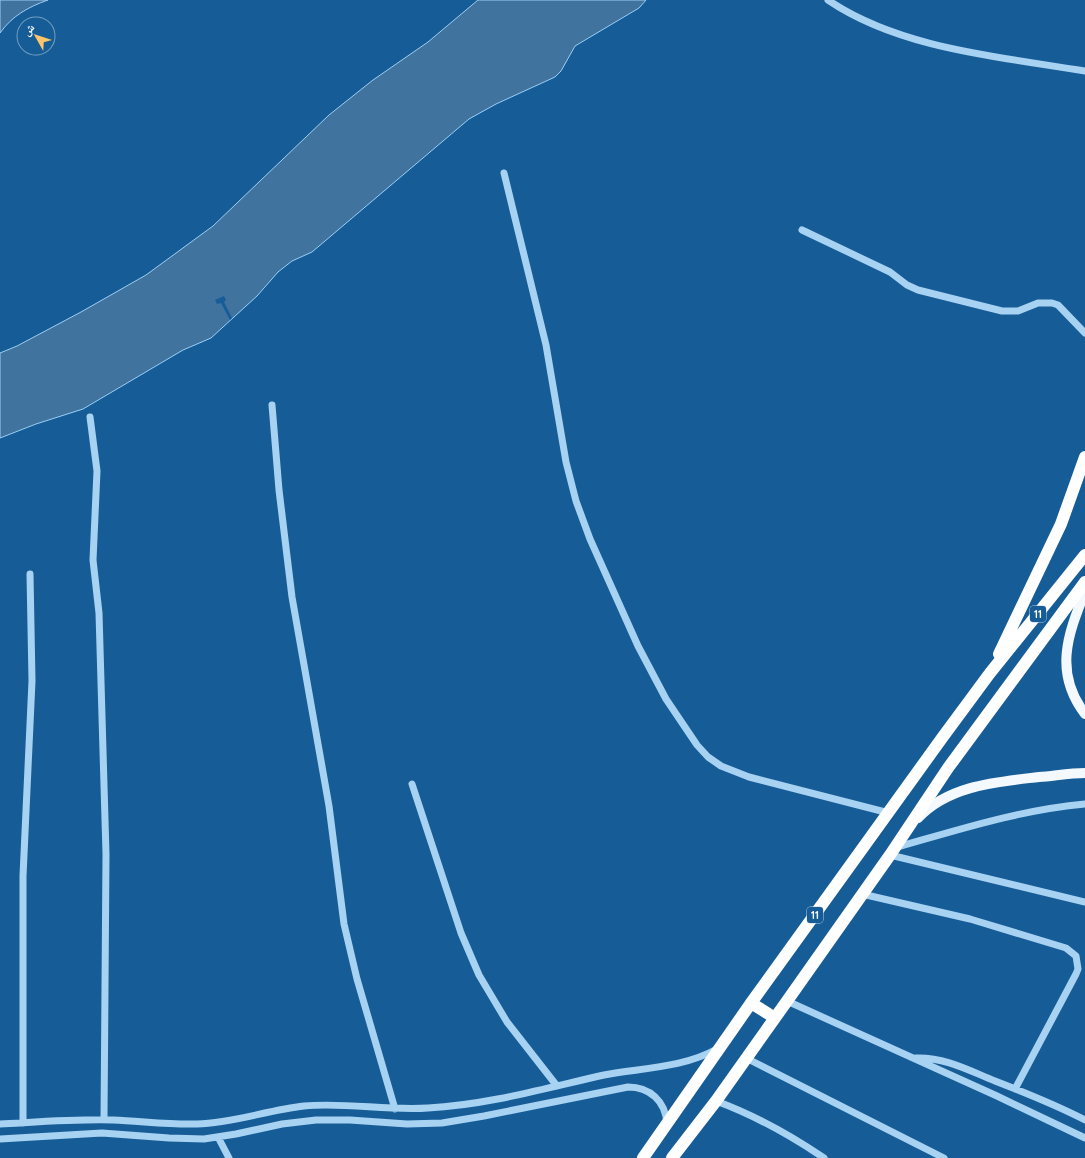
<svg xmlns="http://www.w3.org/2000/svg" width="1085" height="1158" font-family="Quicksand,'Noto Naskh Arabic',sans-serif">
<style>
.water{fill:#40739d;stroke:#9bcff5}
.pier{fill:#165d98}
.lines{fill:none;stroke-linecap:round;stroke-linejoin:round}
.minor{stroke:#a8d2f2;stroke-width:7}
.major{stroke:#f3f9ff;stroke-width:10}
.highway{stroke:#fff;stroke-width:12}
.labels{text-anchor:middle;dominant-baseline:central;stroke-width:4;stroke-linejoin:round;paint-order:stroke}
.shield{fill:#165d98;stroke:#b9cee0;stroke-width:1}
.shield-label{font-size:10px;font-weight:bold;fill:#fff}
</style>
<rect width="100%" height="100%" fill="#165d98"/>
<path class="water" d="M0 0H48C28 7 12 16 0 33Z
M478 0H646L639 8 575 46 561 71 555 77 496 104 469 119 312 252 292 261 278 272 257 296 211 338 183 350 83 409 36 424 0 438V353L17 346 81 312 146 275 213 226 329 115 373 80 428 42Z"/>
<path class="pier" d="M224 296 226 300 224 302 232 318 230 320 221 303 217 304 215 300Z"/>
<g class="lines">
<path class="minor" d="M828 0C900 49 1001 57 1085 71
M504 173 546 345 566 462 576 501 590 539 638 646 666 699 697 745 708 757 721 766 749 777 889 813
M802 230 890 272 907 285 918 290 1002 311H1018L1038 303H1052L1058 305 1085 333
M272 405 279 490 292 597 329 806 344 924 357 979 395 1109
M90 417 97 471 93 560 99 613 106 854 104 1120
M412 784 461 933 479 975 507 1022 557 1086
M894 848C958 830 1019 810 1085 804
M890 855 1085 902
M862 894 970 919 1066 948 1076 956 1078 969 1076 974 1015 1089
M787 1001 997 1096 1085 1138
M746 1058 944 1158
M916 1058C945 1057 970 1071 995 1081 1026 1093 1056 1105 1085 1120
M716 1101C754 1115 790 1135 824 1158
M23 1123V876L32 681 30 574
M0 1124C38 1122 75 1119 113 1120 141 1121 169 1125 197 1124 234 1123 268 1110 304 1106 346 1102 387 1111 428 1108 487 1105 546 1088 604 1075 641 1068 683 1068 717 1049
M218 1137 229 1158
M0 1139 102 1133 169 1138 204 1139 236 1134 282 1124 316 1120H350L407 1124 442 1123 484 1116 628 1087C650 1087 665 1101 667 1123"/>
<path class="major" d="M1085 592C1067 636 1054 673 1085 714
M918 818C949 785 997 782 1039 777 1054 776 1069 773 1085 773"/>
<path class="highway" d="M999 654 1061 524 1085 457
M751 1003 775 1018
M643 1158 751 1003 942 738 990 673 1085 555
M672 1158 716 1101 787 1001 890 855 948 768 1085 582"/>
</g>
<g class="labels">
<g class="shield">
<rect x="1030" y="606" width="16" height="16" rx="3"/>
<rect x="807" y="907" width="16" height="16" rx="3"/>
</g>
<g class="shield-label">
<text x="1038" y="614">11</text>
<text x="815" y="915">11</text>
</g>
</g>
<g transform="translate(36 36) rotate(309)"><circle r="19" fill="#165d98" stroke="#739ec1"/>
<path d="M0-3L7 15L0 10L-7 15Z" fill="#ffc369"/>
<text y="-6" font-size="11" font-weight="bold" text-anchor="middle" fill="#ffffff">ش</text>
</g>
</svg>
